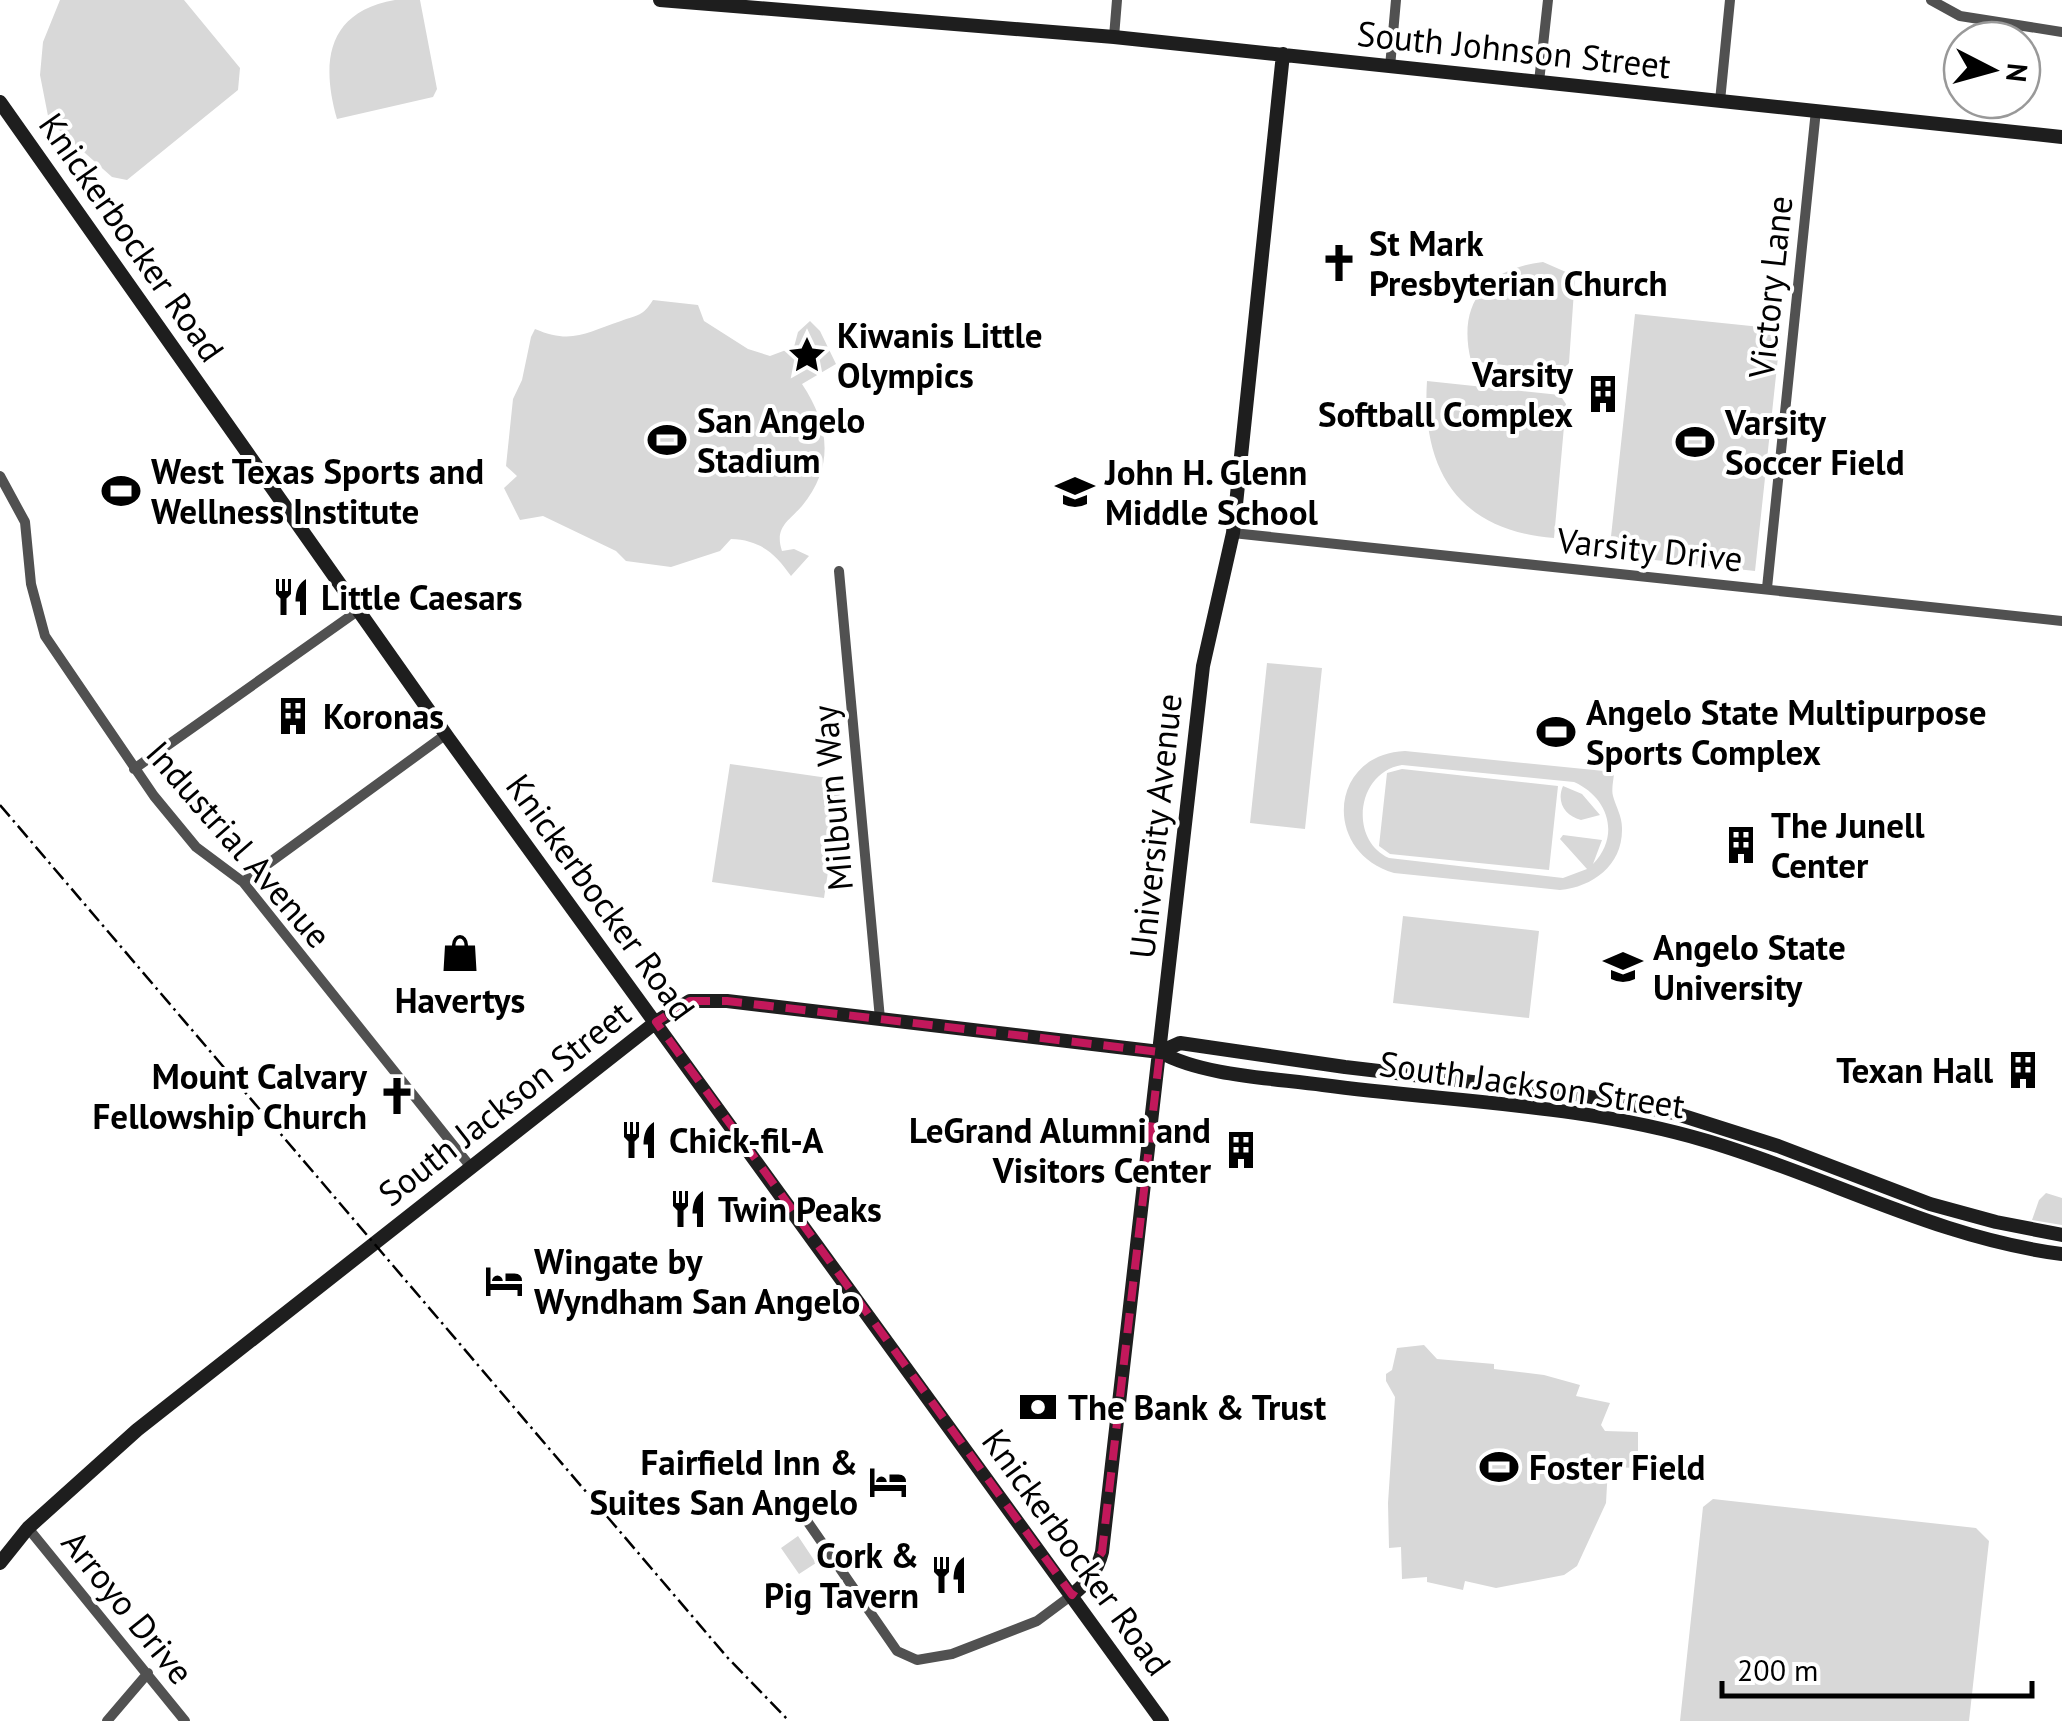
<svg xmlns="http://www.w3.org/2000/svg" width="2062" height="1721" font-family="'PT Sans',sans-serif">
<style>
.green{fill:#d8d8d8;fill-rule:evenodd}
.lines{fill:none;stroke-linecap:round;stroke-linejoin:round}
.street{stroke:#515151;stroke-width:10}
.secondary{stroke:#1e1e1e;stroke-width:14}
.rail{stroke:#000;stroke-width:2.5;stroke-dasharray:15 5 2.5 5;stroke-linecap:butt}
.marked{fill:none;stroke:#c2185b;stroke-width:8;stroke-dasharray:20 12;stroke-linejoin:round}
.labels{text-anchor:middle;dominant-baseline:central;stroke-width:8;stroke-linejoin:round;paint-order:stroke}
.street-label{font-size:35px;fill:#000;stroke:#fff}
.poi-label{font-size:35px;font-weight:bold;fill:#000;stroke:#fff;text-anchor:start}
</style>
<rect width="100%" height="100%" fill="#fff"/>
<path class="green" d="M60 0H184L240 68 238 90 127 180 112 177 49 121 40 75 43 42Z
M395 0H420L437 89 433 97 337 119C321 63 326 12 395 0Z
M1543 262 1575 276 1569 363 1561 372 1471 361C1457 304 1485 269 1543 262Z
M653 300 698 305 704 321 748 349 770 356 794 347 798 332 810 321 820 331 836 364 802 384C828 423 836 465 802 506 789 521 774 527 782 551L794 549 809 556 791 576C775 553 760 540 731 539L720 551 671 567 626 561 616 551 543 516 520 520 504 488 517 476 506 466 513 399 522 380 531 337 535 329C572 345 587 332 621 321 639 314 642 317 653 300Z
M1635 314 1781 329 1755 571 1609 555Z
M1427 381 1560 395 1566 404 1554 538C1460 531 1421 471 1427 381Z
M1267 663 1322 668 1305 829 1250 823Z
M1405 751 1614 772C1614 779 1611 789 1613 796 1616 807 1622 816 1622 828 1623 865 1593 887 1560 890L1394 873C1322 852 1329 754 1405 751ZM1402 765 1574 782C1608 797 1621 835 1593 864L1602 840 1563 835 1560 839 1587 869 1563 878 1389 858C1348 839 1357 772 1402 765Z
M730 764 842 780 824 898 712 882Z
M1402 769 1558 786 1549 870 1390 854 1379 846 1387 773Z
M1563 786 1582 794 1600 815 1581 820C1565 816 1556 802 1563 786Z
M1403 916 1539 931 1529 1018 1393 1003Z
M2046 1193 2062 1198V1225L2032 1220 2039 1200Z
M1424 1345 1437 1359 1494 1364V1369L1544 1375 1580 1385 1576 1396 1610 1403 1601 1425 1605 1431 1638 1432V1468L1608 1467 1606 1503 1577 1566 1564 1575 1496 1588 1465 1581 1463 1590 1427 1582V1577L1402 1579 1401 1547 1389 1548 1388 1503 1395 1397 1386 1381V1374L1392 1370 1397 1348Z
M1713 1499 1976 1528 1989 1541 1969 1721H1680L1703 1507Z
M798 1536 816 1563 799 1574 781 1548Z"/>
<g class="lines">
<path class="street" d="M1931 0 1960 16 2062 32
M1114 37 1117 0
M1390 67 1396 0
M1539 82 1548 0
M1720 101 1730 0
M0 476 25 522 31 584 45 636 154 796 196 847 243 882 470 1166
M1233 533 2062 621
M839 571 880 1019
M1767 588 1816 110
M134 769 359 610
M243 882 445 735
M778 1508 805 1518 897 1651 917 1660 952 1654 1037 1621 1072 1595
M28 1528 185 1721
M107 1721 148 1673"/>
<path class="secondary" d="M660 0 1114 37 2062 137
M0 102 449 739 1162 1721
M1160 1052 1180 1043 1345 1067 1575 1094 1674 1113 1778 1146 1930 1204 1996 1222 2062 1235
M0 1563 28 1528 137 1430 656 1022 690 1001H727L1160 1052C1203 1076 1273 1078 1323 1085 1451 1102 1583 1104 1707 1141 1827 1176 1936 1238 2062 1254
M1072 1595C1087 1583 1097 1572 1102 1552L1203 666 1233 533 1283 54"/>
<path class="rail" d="M0 805 727 1657 789 1721"/>
</g>
<path class="marked" d="M690 1001H727L1160 1052 1102 1552 1072 1595 656 1022Z"/>
<defs>
<g id="church-bare" transform="scale(3)"><path d="M-1.2-6h2.4v3.5h3.3v2.4h-3.3V6h-2.4V-.1h-3.3v-2.4h3.3Z" fill="#000" stroke="#fff" stroke-width="2.5" paint-order="stroke"/></g>
<g id="sight-bare" transform="scale(3)"><path d="M0-6L1.8-2.2L6-1.7L2.9 1.2L3.7 5.4L0 3.3L-3.7 5.4L-2.9 1.2L-6-1.7L-1.8-2.2Z" fill="#000" stroke="#fff" stroke-width="2.5" paint-order="stroke"/></g>
<g id="building-bare" transform="scale(3)"><path d="M-4-6H4V6H1V3H-1V6H-4ZM-2.5-4.3h1.7v1.8h-1.7ZM.8-4.3h1.7v1.8H.8ZM-2.5-1h1.7V.8h-1.7ZM.8-1h1.7V.8H.8Z" fill="#000" stroke="#fff" stroke-width="2.5" paint-order="stroke"/></g>
<g id="stadium-bare" transform="scale(3)"><path d="M0-5a6.5 5 0 1 0 0 10a6.5 5 0 1 0 0-10ZM-3.5-1.8h7v3.6h-7Z" fill="#000" stroke="#fff" stroke-width="2.5" paint-order="stroke"/></g>
<g id="school-bare" transform="scale(3)"><path d="M0-5L7-2L0 1L-7-2ZM-4 1L0 2.5L4 1V4Q0 6-4 4Z" fill="#000" stroke="#fff" stroke-width="2.5" paint-order="stroke"/></g>
<g id="restaurant-bare" transform="scale(3)"><path d="M-5-6h1v4h1v-4h1v4h1v-4h1v5L-1.5 .5V6h-2V.5L-5-1ZM5-6V6H3V1.5H1.5Q1.5-4 5-6Z" fill="#000" stroke="#fff" stroke-width="2.5" paint-order="stroke"/></g>
<g id="shop-bare" transform="scale(3)"><path d="M-5-2.5h2.3a2.7 3.5 0 0 1 5.4 0H5L5.5 6h-11ZM-1.5-2.5h3a1.5 2.3 0 0 0-3 0Z" fill="#000" stroke="#fff" stroke-width="2.5" paint-order="stroke"/></g>
<g id="university-bare" transform="scale(3)"><path d="M0-5L7-2L0 1L-7-2ZM-4 1L0 2.5L4 1V4Q0 6-4 4Z" fill="#000" stroke="#fff" stroke-width="2.5" paint-order="stroke"/></g>
<g id="hotel-bare" transform="scale(3)"><path d="M-6-4.5h1.5V1H6V5H4.5V3h-9V5H-6ZM-4 0a1.8 1.8 0 1 1 3.6 0ZM.5 0V-2.5h3Q6-2.5 6 0Z" fill="#000" stroke="#fff" stroke-width="2.5" paint-order="stroke"/></g>
<g id="bank-bare" transform="scale(3)"><path d="M-6-4H6V4H-6ZM0-2.3a2.3 2.3 0 1 0 0 4.6a2.3 2.3 0 1 0 0-4.6Z" fill="#000" stroke="#fff" stroke-width="2.5" paint-order="stroke"/></g>
</defs>
<g fill-rule="evenodd">
<use href="#church-bare" x="1339" y="263"/>
<use href="#sight-bare" x="807" y="355"/>
<use href="#building-bare" x="1603" y="394"/>
<use href="#stadium-bare" x="667" y="440"/>
<use href="#stadium-bare" x="1695" y="442"/>
<use href="#stadium-bare" x="121" y="491"/>
<use href="#school-bare" x="1075" y="492"/>
<use href="#restaurant-bare" x="291" y="597"/>
<use href="#building-bare" x="293" y="716"/>
<use href="#stadium-bare" x="1556" y="732"/>
<use href="#building-bare" x="1741" y="845"/>
<use href="#shop-bare" x="460" y="953"/>
<use href="#university-bare" x="1623" y="967"/>
<use href="#building-bare" x="2023" y="1070"/>
<use href="#church-bare" x="397" y="1096"/>
<use href="#restaurant-bare" x="639" y="1140"/>
<use href="#building-bare" x="1241" y="1150"/>
<use href="#restaurant-bare" x="688" y="1209"/>
<use href="#hotel-bare" x="504" y="1281"/>
<use href="#bank-bare" x="1038" y="1407"/>
<use href="#stadium-bare" x="1499" y="1467"/>
<use href="#hotel-bare" x="888" y="1482"/>
<use href="#restaurant-bare" x="949" y="1575"/>
</g>
<g class="labels">
<g class="street-label">
<text transform="translate(1514 49) rotate(6)">South Johnson Street</text>
<text transform="translate(132 237) rotate(55)">Knickerbocker Road</text>
<text transform="translate(1770 287) rotate(-84)">Victory Lane</text>
<text transform="translate(1650 549) rotate(6)">Varsity Drive</text>
<text transform="translate(832 798) rotate(-95)">Milburn Way</text>
<text transform="translate(1155 826) rotate(-84)">University Avenue</text>
<text transform="translate(239 844) rotate(49)">Industrial Avenue</text>
<text transform="translate(601 897) rotate(54)">Knickerbocker Road</text>
<text transform="translate(1532 1084) rotate(8)">South Jackson Street</text>
<text transform="translate(504 1103) rotate(-38)">South Jackson Street</text>
<text transform="translate(1077 1552) rotate(54)">Knickerbocker Road</text>
<text transform="translate(128 1607) rotate(51)">Arroyo Drive</text>
</g>
<g class="poi-label">
<text x="1369" y="243">St Mark<tspan x="1369" dy="40">Presbyterian Church</tspan></text>
<text x="837" y="335">Kiwanis Little<tspan x="837" dy="40">Olympics</tspan></text>
<text x="1573" y="374" text-anchor="end">Varsity<tspan x="1573" dy="40">Softball Complex</tspan></text>
<text x="697" y="420">San Angelo<tspan x="697" dy="40">Stadium</tspan></text>
<text x="1725" y="422">Varsity<tspan x="1725" dy="40">Soccer Field</tspan></text>
<text x="151" y="471">West Texas Sports and<tspan x="151" dy="40">Wellness Institute</tspan></text>
<text x="1105" y="472">John H. Glenn<tspan x="1105" dy="40">Middle School</tspan></text>
<text x="321" y="597">Little Caesars</text>
<text x="1586" y="712">Angelo State Multipurpose<tspan x="1586" dy="40">Sports Complex</tspan></text>
<text x="323" y="716">Koronas</text>
<text x="1771" y="825">The Junell<tspan x="1771" dy="40">Center</tspan></text>
<text x="1653" y="947">Angelo State<tspan x="1653" dy="40">University</tspan></text>
<text x="460" y="1000" text-anchor="middle">Havertys</text>
<text x="1993" y="1070" text-anchor="end">Texan Hall</text>
<text x="367" y="1076" text-anchor="end">Mount Calvary<tspan x="367" dy="40">Fellowship Church</tspan></text>
<text x="1211" y="1130" text-anchor="end">LeGrand Alumni and<tspan x="1211" dy="40">Visitors Center</tspan></text>
<text x="669" y="1140">Chick-fil-A</text>
<text x="718" y="1209">Twin Peaks</text>
<text x="534" y="1261">Wingate by<tspan x="534" dy="40">Wyndham San Angelo</tspan></text>
<text x="1068" y="1407">The Bank &amp; Trust</text>
<text x="858" y="1462" text-anchor="end">Fairfield Inn &amp;<tspan x="858" dy="40">Suites San Angelo</tspan></text>
<text x="1529" y="1467">Foster Field</text>
<text x="919" y="1555" text-anchor="end">Cork &amp;<tspan x="919" dy="40">Pig Tavern</tspan></text>
</g>
</g>
<g transform="translate(1992 70) rotate(96)"><circle r="48" fill="#ffffff" stroke="#999999" stroke-width="2.5"/>
<path d="M0-8L18 38L0 25L-18 38Z" fill="#000000"/>
<text y="-15" font-size="28" font-weight="bold" text-anchor="middle" fill="#000000">N</text>
</g>
<path d="M1722 1681v15h310v-15" fill="none" stroke="#000000" stroke-width="5"/>
<text x="1737" y="1681" font-size="30" fill="#000000" stroke="#ffffff" stroke-width="8" paint-order="stroke">200 m</text>
</svg>
